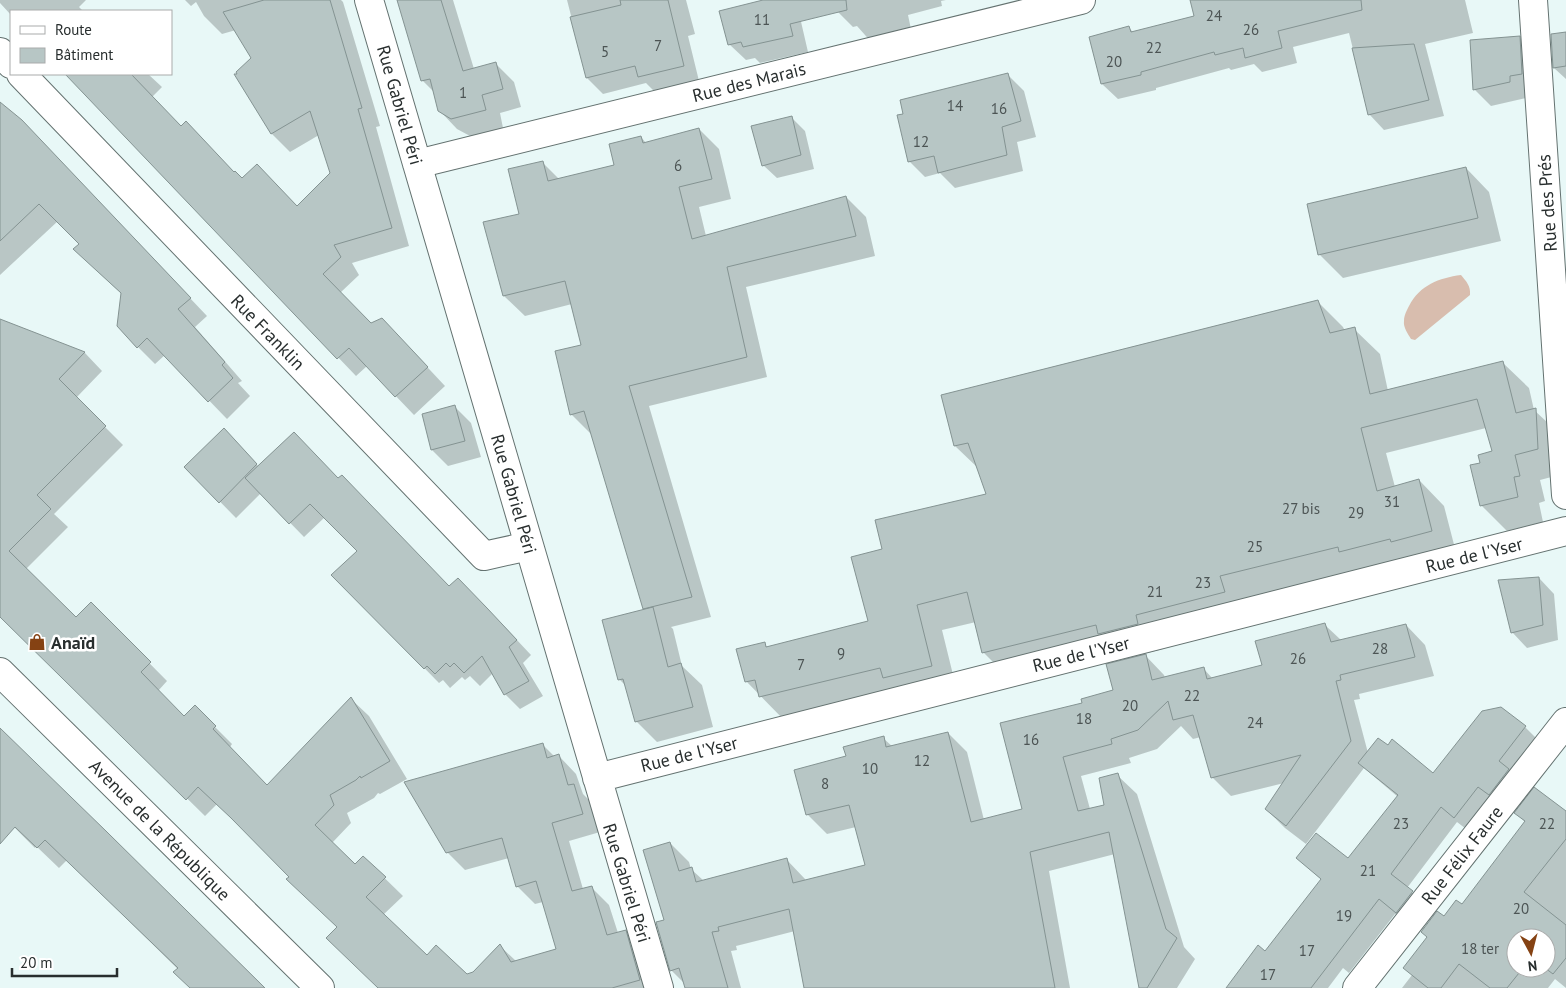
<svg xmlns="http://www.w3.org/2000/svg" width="1566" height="988" font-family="'PT Sans',sans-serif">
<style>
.green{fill:#d8bdae}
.shadow{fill:#0003;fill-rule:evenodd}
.building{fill:#b7c6c5;stroke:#849392}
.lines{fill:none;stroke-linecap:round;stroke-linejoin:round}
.street-casing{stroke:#647270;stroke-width:30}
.secondary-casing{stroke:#647270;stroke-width:30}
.street{stroke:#fff;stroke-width:28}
.secondary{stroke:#fff;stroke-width:28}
.labels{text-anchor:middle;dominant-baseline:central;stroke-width:5;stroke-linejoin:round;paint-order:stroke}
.number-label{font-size:15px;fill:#4c5454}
.street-label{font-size:18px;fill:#282e2e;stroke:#fff}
.poi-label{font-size:18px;font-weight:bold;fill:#282e2e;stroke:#fff;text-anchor:start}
</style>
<rect width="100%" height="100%" fill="#e8f8f7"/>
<path class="green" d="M1461 275C1466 281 1471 286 1470 295L1415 340 1411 339C1408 334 1403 327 1404 321 1404 315 1407 310 1409 306 1420 285 1439 278 1461 275Z"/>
<path class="shadow" d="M0 0H86L79 7 83 11H11V15L0 3Z
M185 0H341L343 2 380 126 376 127 409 246 352 263 359 275 340 293 371 324 400 338 445 386 414 415 367 366 356 376 67 74H148L162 87 152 97 182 128 242 180 297 207 331 173 319 135 290 152 272 134 236 75 252 58 236 30 222 34 204 16 196 2 191 6Z
M398 0H453L474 69 496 64 514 82 521 107 500 113 503 128 470 136 457 129 439 110 435 93 422 80Z
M567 0H686L695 34 688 36 699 81 655 92 646 83 603 94 587 78Z
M768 0H787L799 13 808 52 760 63 755 58 746 60 729 44Z
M835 0H946L941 1 942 6 908 15 912 34 873 44 857 26 853 27 838 12Z
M1191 0H1465L1473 33 1425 44 1444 116 1384 130 1369 114 1349 33 1293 47 1297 63 1262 72 1254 64 1231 70 1229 68 1156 88V90L1118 99 1102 84 1129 28 1134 33 1196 17Z
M1566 32V79L1554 68 1552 35Z
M1519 37 1535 53 1538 90 1525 92 1526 98 1491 106 1475 90Z
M1008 75 1024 91 1036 137 1017 142 1023 171 955 188 940 173 925 177 909 161Z
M0 103 40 140 207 316 195 327 242 381 238 383 250 396 227 419 165 355 155 364 138 347 122 294 93 267 81 244 58 221 0 275Z
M791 117 805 131 814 169 777 178 763 165Z
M699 129 719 149 731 199 699 207 706 236 846 197 866 217 875 256 746 287 767 377 649 406 711 617 671 627 673 629 682 666 702 685 713 727 657 742 636 721 627 687 619 679 646 610 591 434 571 414 583 346 572 304 525 316 504 296 521 215 542 162 559 179 615 165 641 137 646 143Z
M1466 168 1489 192 1501 241 1343 278 1320 255Z
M1318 302 1343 327 1345 331 1354 329 1380 354 1388 391 1503 363 1529 388 1534 410 1561 435 1563 474 1540 480 1545 501 1539 503 1543 522 1507 531 1481 505 1482 464 1493 452 1486 428 1386 453 1395 487 1419 480 1444 506 1457 556 1160 640 1163 649 1144 654 1164 675 1165 678 1203 668 1213 679 1263 666 1325 625 1342 641 1406 625 1425 645 1434 676 1359 694 1360 699 1354 700 1368 753 1433 775 1525 727 1540 742 1470 832 1457 822 1407 888 1427 907 1412 927 1395 914 1349 973 1343 968 1328 988H1228L1266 953 1322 880 1297 858 1349 860 1398 797 1364 768 1306 844 1285 828 1266 809 1284 783 1231 796 1212 777 1201 737 1193 739 1181 726 1157 749 1129 758 1131 763 1081 776 1090 809 1105 805 1117 775 1137 794 1184 947 1195 959 1177 988H1141L1115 854 1049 871 1070 988H806L795 931 736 946 737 950 731 951 741 988H686L684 983 671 970 666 920 670 843 689 862 691 869 704 881 786 859 805 879 806 881 867 866 856 827 827 834 808 815 796 771 847 757 883 738 893 747 948 733 967 752 984 820 1023 810 1084 703 1115 691 1126 660 1117 651 1009 678 983 652 976 622 942 630 957 691 786 722 746 681 764 644 768 648 870 622 884 550 987 495 978 468 955 446Z
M0 321 85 353 102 371 76 398 123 445 54 514 68 527 26 569 76 618 91 604 167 681 158 691 184 718 195 707 232 744 230 747 267 786 351 699 369 716 407 779 380 794 378 793 374 798 347 813 351 823 332 843 355 866 363 857 403 896 383 915 427 957 469 978 500 946 516 961 558 949 543 902 535 904 517 886 509 858 465 870 447 852 542 744 555 757 559 756 576 774 583 794 592 803 600 832 569 841 583 889 591 887 609 905 618 933 625 931 643 949 654 988H379L338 928 290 877 217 804 205 816 0 615Z
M455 407 471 423 481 457 448 466 432 450Z
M240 446 259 467 338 480 450 588 502 624 531 655 523 663 543 696 520 709 505 694 493 673 480 686 470 676 465 680 462 677 450 688 443 680 439 683 333 575 359 551 325 517 304 537 261 493 236 518 186 467Z
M1539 578 1554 594 1558 640 1527 648 1512 632Z
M0 729 263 988H197L67 860 59 868 36 846 35 848 11 824 0 832Z
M1516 813H1566V988L1555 979 1548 988H1402L1412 975 1405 968 1444 918 1462 906 1526 823ZM1516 938H1546V968H1516Z"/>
<path class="building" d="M264 0H330L362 108 358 109 392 228 334 245 341 257 323 274 371 323 382 318 428 367 395 397 349 348 337 359 65 74H131L181 126 186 121 234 172 235 171 242 178 257 164 297 206 330 173 310 111 271 134 234 74H237L236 72 251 58 223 12Z
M397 0H441L463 71 496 62 503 89 482 95 486 110 451 119 438 111 430 79 421 81Z
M620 0H668L684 66 638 77 635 66 586 78 570 17 621 5Z
M763 0H846L847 10 790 24 793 36 743 47 741 42 728 45 719 11Z
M1190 0H1361L1362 10 1278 31 1282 48 1245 58 1243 48 1215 55 1214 52 1141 72V75L1101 84 1089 37 1129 26 1131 32 1194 16Z
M1566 32V66L1553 68 1551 34Z
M1520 36 1522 74 1510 76V82L1473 90 1470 40Z
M1414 44 1429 100 1368 115 1352 48Z
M1008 73 1021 121 1002 127 1007 155 938 173 934 156 908 162 897 115 903 114 900 100Z
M0 102 22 120 191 298 178 309 225 362 222 365 233 378 208 402 147 338 137 348 117 326 121 293 73 249 79 244 39 204 0 241Z
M792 116 801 155 762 166 751 126Z
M699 128 712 179 679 187 692 239 846 196 856 236 727 267 747 357 629 386 692 597 643 609 584 411 570 415 555 351 581 345 565 281 503 296 483 222 519 214 508 169 543 161 548 181 614 165 609 144 641 136 643 143Z
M1466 167 1478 218 1318 255 1307 204Z
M1318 300 1330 333 1355 327 1370 394 1503 361 1516 413 1536 408 1538 449 1515 455 1520 476 1514 477 1518 497 1480 506 1470 465 1480 463 1478 455 1492 451 1477 399 1361 428 1377 491 1419 479 1432 531 1391 542 1390 539 1339 552 1338 547 1220 576 1225 592 1136 615 1138 624 1098 634 1096 625 982 653 967 592 917 605 932 666 883 678 880 668 759 697 755 680 745 682 736 649 765 642 766 647 868 621 851 557 882 549 875 520 986 494 968 443 954 446 941 395Z
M0 319 85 352 59 379 106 426 37 495 51 509 9 551 76 617 91 602 151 662 141 672 184 716 195 705 216 726 213 729 267 785 351 697 390 761 361 778 360 776 356 780 330 795 334 805 315 825 355 864 363 856 386 877 366 897 427 955 436 945 467 974 473 972 500 944 511 962 556 949 536 881 516 887 502 838 446 853 404 782 543 743 547 758 559 754 568 785 574 784 583 814 552 823 572 891 592 886 607 935 626 930 640 980 612 988H378L326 938 337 927 286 879 289 877 231 818 198 787 186 800 0 617Z
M455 405 465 441 431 450 422 414Z
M224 428 257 464 219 503 184 467Z
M294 432 338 478 342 475 449 586 458 578 487 608 517 640 509 647 529 681 504 695 482 656 464 673 454 663 450 667 446 663 435 674 427 666 424 669 331 575 357 551 310 504 289 524 245 478Z
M1539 577 1543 625 1511 633 1498 580Z
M653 607 668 667 681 663 693 707 635 722 623 679 618 680 602 620Z
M1325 623 1331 642 1406 624 1415 657 1340 675 1341 680 1336 681 1351 741 1286 826 1265 809 1301 755 1211 778 1193 715 1173 720 1168 701 1138 730 1111 739 1112 744 1063 757 1078 811 1104 805 1099 778 1118 773 1166 929 1177 938 1147 988H1139L1109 832 1030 852 1055 988H804L789 909 718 927 719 931 712 932 728 988H685L679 968 670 971 656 922 664 920 643 850 670 842 679 871 692 867 696 882 787 858 793 883 865 865 849 805 806 815 794 770 846 756 843 747 884 736 886 747 948 732 971 822 1022 809 1000 723 1082 703 1081 699 1113 690 1106 664 1146 654 1152 680 1204 667 1207 679 1262 665 1255 641Z
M1501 707 1526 726 1499 761 1509 769 1489 795 1478 787 1454 818 1441 807 1391 874 1413 891 1396 913 1379 899 1311 988H1226L1258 945 1265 951 1321 879 1296 858 1316 833 1348 858 1398 795 1358 763 1378 738 1388 745 1392 739 1433 773 1482 711Z
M0 728 107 832 265 988H190L173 972 178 968 45 840 37 848 15 827 0 844Z
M1534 787 1566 811V839L1524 892 1566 925V958L1553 974 1545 968 1546 938H1516V968H1523L1507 988H1490L1459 964 1441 988H1428L1403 968 1427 937 1421 932 1437 911 1444 916 1456 900 1462 904 1525 821 1514 813Z"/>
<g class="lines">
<g class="street-casing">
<path id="street" d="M369 0 659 988
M1533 0 1566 495
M0 52 11 64
M21 74 484 556 529 546
M417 164 1081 0
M597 778 1566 531
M1357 988 1566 722"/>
</g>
<g class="secondary-casing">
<path id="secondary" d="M0 672 320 988"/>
</g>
<use href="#street" class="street"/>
<use href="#secondary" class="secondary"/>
</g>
<defs>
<g id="shop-bare" transform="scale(1.35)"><path d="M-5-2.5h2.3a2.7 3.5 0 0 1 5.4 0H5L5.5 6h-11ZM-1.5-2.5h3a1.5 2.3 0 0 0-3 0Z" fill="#854213" stroke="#fff" stroke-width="2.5" paint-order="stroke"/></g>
</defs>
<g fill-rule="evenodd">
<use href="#shop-bare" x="37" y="642"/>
</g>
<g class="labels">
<g class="number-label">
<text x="1214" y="15">24</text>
<text x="762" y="19">11</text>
<text x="1251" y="29">26</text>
<text x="658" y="45">7</text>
<text x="1154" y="47">22</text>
<text x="605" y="51">5</text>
<text x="1114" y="61">20</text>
<text x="463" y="92">1</text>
<text x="955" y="105">14</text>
<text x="999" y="108">16</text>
<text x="921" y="141">12</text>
<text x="678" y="165">6</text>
<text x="1392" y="501">31</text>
<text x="1301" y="508">27 bis</text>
<text x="1356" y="512">29</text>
<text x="1255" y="546">25</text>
<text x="1203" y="582">23</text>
<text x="1155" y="591">21</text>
<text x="1380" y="648">28</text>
<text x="841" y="653">9</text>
<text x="1298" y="658">26</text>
<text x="801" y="664">7</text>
<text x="1192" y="695">22</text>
<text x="1130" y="705">20</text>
<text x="1084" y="718">18</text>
<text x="1255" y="722">24</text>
<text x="1031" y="739">16</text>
<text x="922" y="760">12</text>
<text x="870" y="768">10</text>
<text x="825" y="783">8</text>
<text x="1401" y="823">23</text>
<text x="1547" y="823">22</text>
<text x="1368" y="870">21</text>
<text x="1521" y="908">20</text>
<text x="1344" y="915">19</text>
<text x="1480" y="948">18 ter</text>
<text x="1307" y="950">17</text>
<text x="1268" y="974">17</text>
</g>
<g class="street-label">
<text transform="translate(749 82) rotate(-14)">Rue des Marais</text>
<text transform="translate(400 105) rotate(74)">Rue Gabriel Péri</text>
<text transform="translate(1547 203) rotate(-94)">Rue des Prés</text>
<text transform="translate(268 332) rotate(46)">Rue Franklin</text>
<text transform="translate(514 494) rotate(74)">Rue Gabriel Péri</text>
<text transform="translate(1474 555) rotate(-14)">Rue de l'Yser</text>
<text transform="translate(1081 654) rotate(-14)">Rue de l'Yser</text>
<text transform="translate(689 754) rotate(-14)">Rue de l'Yser</text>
<text transform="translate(160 830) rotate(45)">Avenue de la République</text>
<text transform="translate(1462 855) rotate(-52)">Rue Félix Faure</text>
<text transform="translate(627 883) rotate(73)">Rue Gabriel Péri</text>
</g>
<g class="poi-label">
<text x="51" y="642">Anaïd</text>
</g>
</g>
<rect x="10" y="10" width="162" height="65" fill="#ffffff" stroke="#a9abab"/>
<rect x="20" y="26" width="25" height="8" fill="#ffffff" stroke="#a9abab"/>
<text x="55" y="35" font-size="15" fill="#282e2e">Route</text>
<rect x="20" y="48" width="25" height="15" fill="#b7c6c5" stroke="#a9abab"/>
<text x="55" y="60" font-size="15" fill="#282e2e">Bâtiment</text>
<g transform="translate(1531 953) rotate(173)"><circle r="24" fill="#ffffff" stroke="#a9abab"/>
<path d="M0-4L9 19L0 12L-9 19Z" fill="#854213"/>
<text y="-8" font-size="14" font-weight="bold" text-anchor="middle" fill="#282e2e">N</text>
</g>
<path d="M12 968v8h105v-8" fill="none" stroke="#282e2e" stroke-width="2.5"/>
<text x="20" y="968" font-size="15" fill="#282e2e" stroke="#ffffff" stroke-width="4" paint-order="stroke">20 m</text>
</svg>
